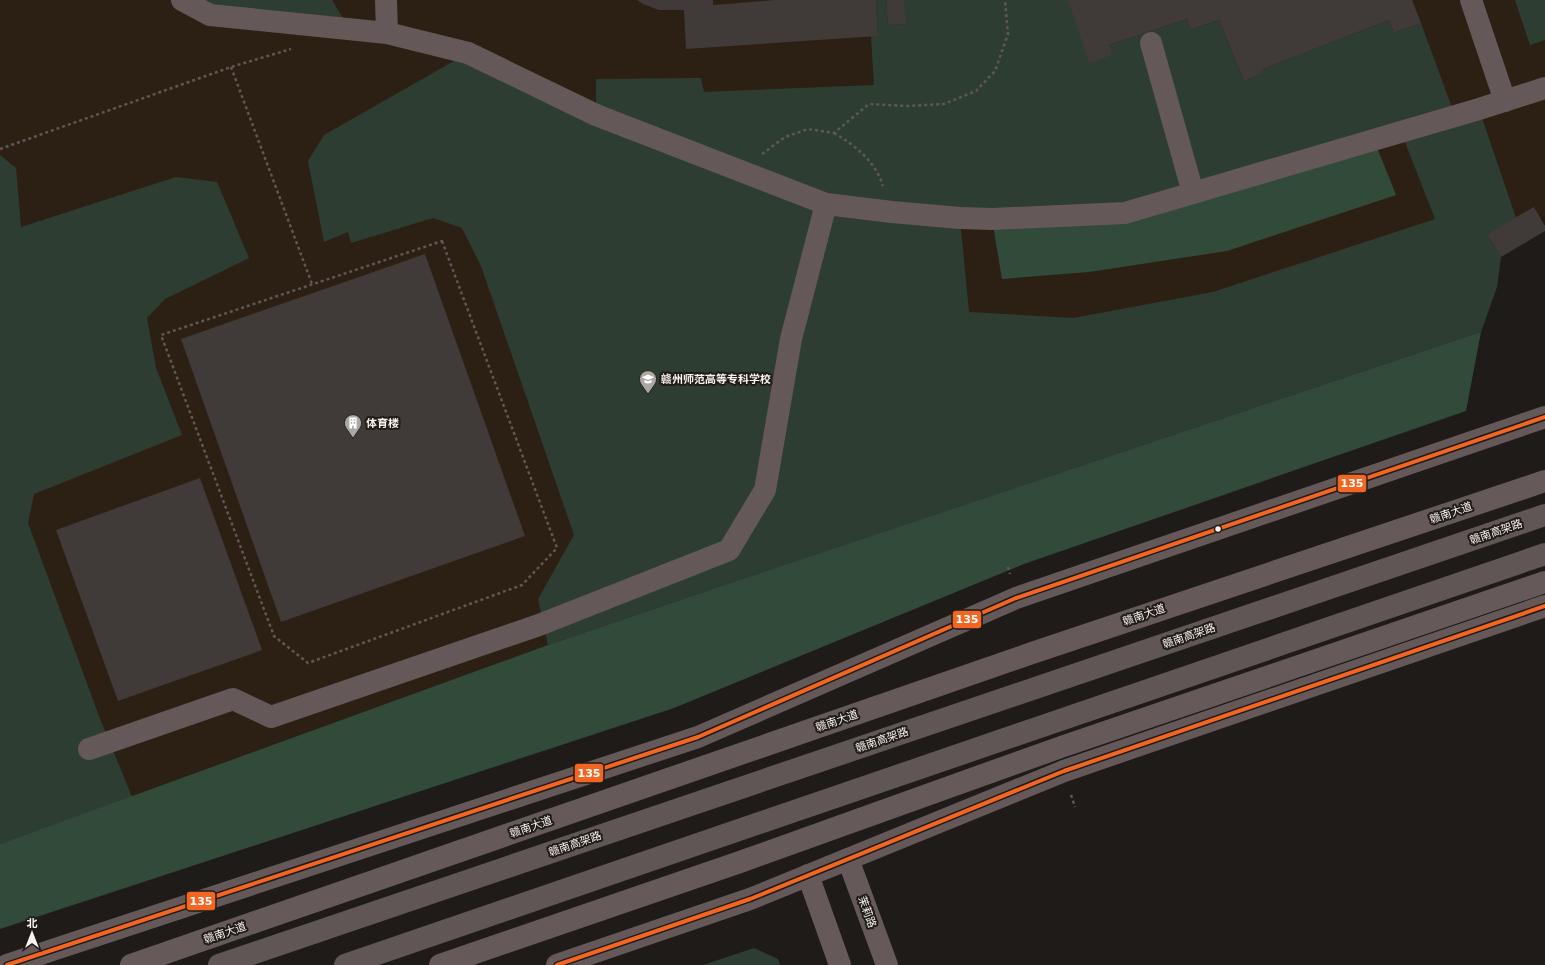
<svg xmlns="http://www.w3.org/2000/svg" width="1545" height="965" font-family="'DejaVu Sans','Noto Sans SC',sans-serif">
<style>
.education{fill:#2c2015}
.green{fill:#2e3d32;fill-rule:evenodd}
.forest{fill:#324a3a}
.building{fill:#403a38}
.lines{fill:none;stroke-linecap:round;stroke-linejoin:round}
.path{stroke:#5f5756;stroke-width:2.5;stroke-dasharray:3 3;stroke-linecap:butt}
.minor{stroke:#645858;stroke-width:22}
.major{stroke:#655959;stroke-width:22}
.highway-bridge{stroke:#605655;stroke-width:22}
.bus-1-casing{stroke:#211b16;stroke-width:7}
.bus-1{stroke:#f26522;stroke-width:4}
.bus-dot{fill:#f7f3f0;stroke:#211b16;stroke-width:1.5}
.labels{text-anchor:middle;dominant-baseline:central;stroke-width:4;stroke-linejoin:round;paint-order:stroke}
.poi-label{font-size:11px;font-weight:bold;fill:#f7f3f0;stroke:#211b16;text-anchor:start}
.street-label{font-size:11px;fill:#f7f3f0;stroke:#211b16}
.line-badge{stroke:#211b16;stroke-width:1.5}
.badge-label{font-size:11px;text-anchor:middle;font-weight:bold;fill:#fff}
</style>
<rect width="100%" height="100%" fill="#1e1b19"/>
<path class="education" d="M0 0H1545V218L1541 219 1545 226V231L1501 257 1497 287 1481 332 721 586 548 645 0 844Z"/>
<path class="green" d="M182 0H332L350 30Z
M876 0H886L888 25 905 24 904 0H1068L1109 45 1187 19 1190 30 1219 20 1244 81 1262 74 1261 70 1389 20 1394 33 1421 23 1455 116 1479 109 1516 218 1487 234 1501 257 1497 287 1481 332 721 586 548 645 538 599 574 535 481 266 462 228 433 218 351 243 348 232 324 242 308 161 324 135 468 53 596 114V79L701 78 704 92 874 85 871 36 878 35ZM1401 132 1435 219 1213 292 1073 318 969 312 960 219 1125 213Z
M1515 0H1545V40L1530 45Z
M0 155 16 168 21 227 176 177 217 182 249 258 165 299 147 318 156 368 182 435 34 494 28 523 99 716 132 797 0 844Z
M754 948 778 959 780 965H703Z"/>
<path class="forest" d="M1374 140 1396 195 1227 251 1089 272 1002 279 992 219 1125 213Z
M1481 332 1466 411 1024 564 674 708 0 929V844L548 645 721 586Z"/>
<path class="building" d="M637 0H713V5L775 0H876L878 36 686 49 684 10H659L643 4Z
M886 0H904L906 24 888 25Z
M1068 0H1412L1421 23 1394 33 1389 20 1261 70 1262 74 1244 81 1219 20 1190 30 1187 19 1109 45 1112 55 1089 63Z
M1534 207 1545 226V231L1501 257 1487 234Z
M425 254 525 536 281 622 181 339Z
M200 478 262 650 118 701 56 530Z"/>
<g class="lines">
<path class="path" d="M231 67 312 284
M834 133C856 146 875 161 883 186
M0 149 231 67 291 49
M762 154 785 137 808 129 834 133 869 104 907 106 944 104 976 91 995 71 1008 34 1005 0
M442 241 557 548 522 585 308 663 274 636 161 335Z
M1008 567 1010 574
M1071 795 1075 807"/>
<path class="minor" d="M182 0 210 15 387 33 468 53 596 115 826 204 892 212 960 218 992 219 1125 213 1479 109 1545 88
M386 0 387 33
M1471 0 1505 101
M1151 43 1193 193
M89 749 233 699 271 717 539 625 729 550 765 490 791 339 826 204
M7 965 698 737 1016 598 1545 417
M557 965 750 899 1064 771 1545 606"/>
<path class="major" d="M848 859 887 965
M808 875 840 965
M131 965 1032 653 1545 481
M440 965 740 862 1061 747 1545 582"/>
<path class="highway-bridge" d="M219 965 1545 515
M345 965 1545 554"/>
<g class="bus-1-casing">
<path id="bus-1" d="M7 965 698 737 1016 598 1545 417
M557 965 750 899 1064 771 1545 606"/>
</g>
<use href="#bus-1" class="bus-1"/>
</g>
<defs>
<g id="university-pin" transform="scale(0.9)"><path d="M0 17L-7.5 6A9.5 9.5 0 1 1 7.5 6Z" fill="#aba7a5" stroke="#211b16"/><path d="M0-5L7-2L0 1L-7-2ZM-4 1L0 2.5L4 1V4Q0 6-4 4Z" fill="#fff"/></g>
<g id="building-pin" transform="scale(0.9)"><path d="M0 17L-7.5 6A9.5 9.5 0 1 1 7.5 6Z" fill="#aba7a5" stroke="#211b16"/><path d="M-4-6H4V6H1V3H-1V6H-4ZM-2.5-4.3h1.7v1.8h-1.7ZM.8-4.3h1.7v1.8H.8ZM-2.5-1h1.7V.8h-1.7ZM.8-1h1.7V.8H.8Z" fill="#fff"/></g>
</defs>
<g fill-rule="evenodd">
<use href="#university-pin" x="648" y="379"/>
<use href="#building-pin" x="353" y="423"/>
</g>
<circle class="bus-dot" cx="1218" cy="529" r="3.5"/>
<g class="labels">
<g class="poi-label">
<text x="661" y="379">赣州师范高等专科学校</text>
<text x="366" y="423">体育楼</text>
</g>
<g class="street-label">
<text transform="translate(1451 513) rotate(-19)">赣南大道</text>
<text transform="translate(1496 532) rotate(-19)">赣南高架路</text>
<text transform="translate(1144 615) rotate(-19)">赣南大道</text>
<text transform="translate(1189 636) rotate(-19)">赣南高架路</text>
<text transform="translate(837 721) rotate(-19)">赣南大道</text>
<text transform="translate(882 740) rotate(-19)">赣南高架路</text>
<text transform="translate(531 827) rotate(-19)">赣南大道</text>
<text transform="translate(575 844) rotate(-19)">赣南高架路</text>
<text transform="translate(867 912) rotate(70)">茉莉路</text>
<text transform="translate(225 933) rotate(-19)">赣南大道</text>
</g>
</g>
<g class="line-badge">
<rect x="1337" y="474" width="30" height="19" rx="4" fill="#f26522"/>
<rect x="952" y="610" width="30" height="19" rx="4" fill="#f26522"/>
<rect x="574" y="763" width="30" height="20" rx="4" fill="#f26522"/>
<rect x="186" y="891" width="30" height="20" rx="4" fill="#f26522"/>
</g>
<g class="badge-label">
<text x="1352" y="487">135</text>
<text x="967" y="623">135</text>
<text x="589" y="777">135</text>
<text x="201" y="905">135</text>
</g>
<g transform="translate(32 933)" stroke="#211b16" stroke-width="3" paint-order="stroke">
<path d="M0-3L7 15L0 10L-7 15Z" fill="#f7f3f0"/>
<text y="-6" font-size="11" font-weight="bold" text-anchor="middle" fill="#f7f3f0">北</text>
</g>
</svg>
